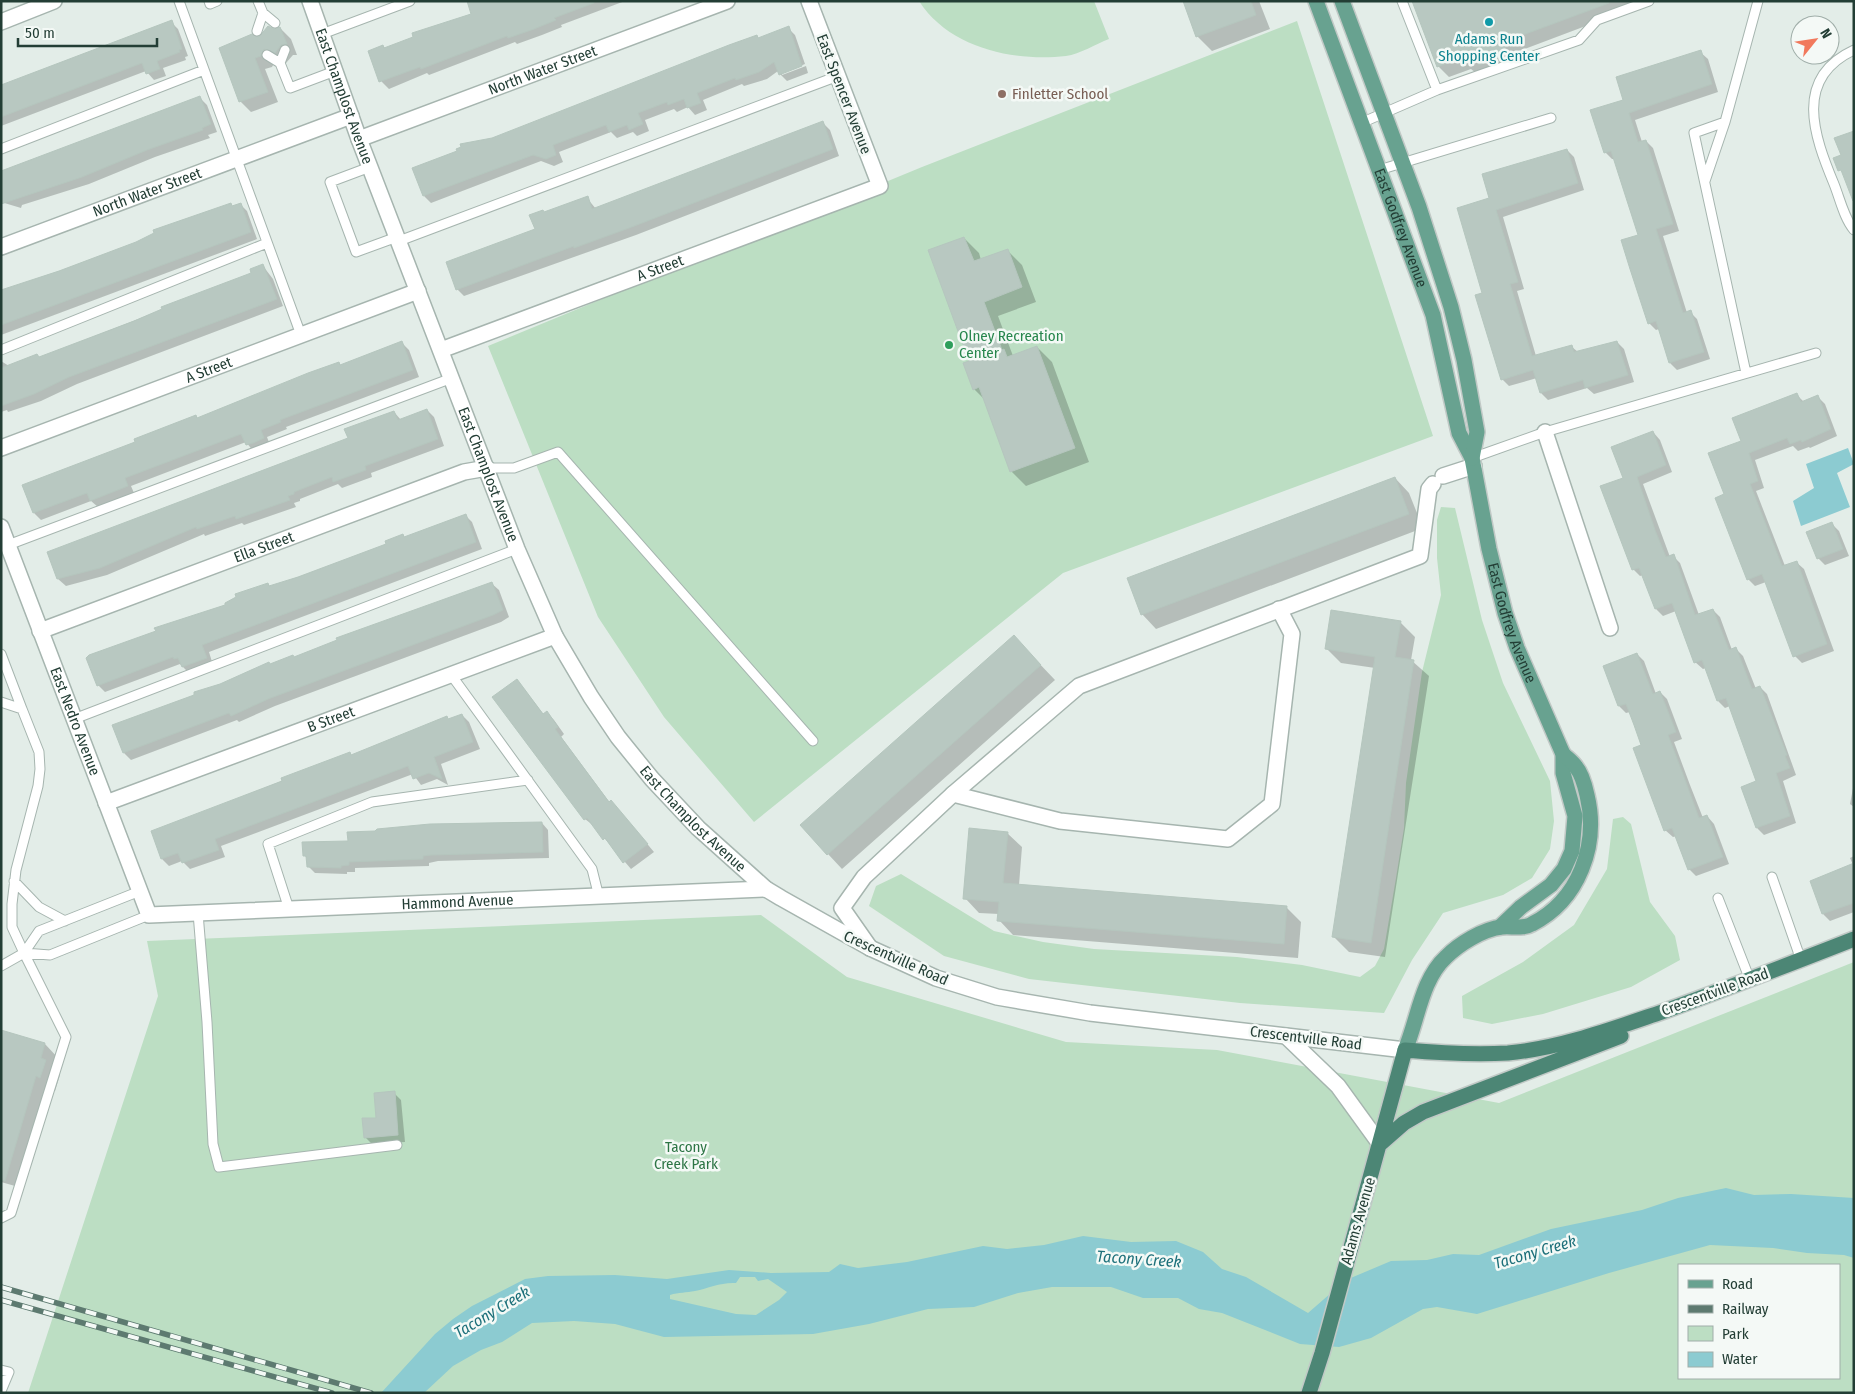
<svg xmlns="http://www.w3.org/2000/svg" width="1855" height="1394" font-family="'Fira Sans Condensed',sans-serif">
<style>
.green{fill:#bcdec3;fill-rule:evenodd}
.water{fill:#8ccbd1;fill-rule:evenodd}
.shadow{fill:#0003}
.building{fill:#b8c8c1;stroke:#b5c6be}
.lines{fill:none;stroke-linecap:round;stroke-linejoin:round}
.service-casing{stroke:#a6b5af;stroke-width:11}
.minor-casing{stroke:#a6b5af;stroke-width:18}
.tertiary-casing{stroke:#a6b5af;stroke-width:18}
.primary-casing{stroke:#c1c9c6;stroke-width:18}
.trunk-casing{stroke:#c1c9c6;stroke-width:18}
.service{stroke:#fff;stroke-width:9}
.minor{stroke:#fff;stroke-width:15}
.tertiary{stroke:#fff;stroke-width:15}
.primary{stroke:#68a290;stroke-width:15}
.trunk{stroke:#4c8675;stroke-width:15}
.rail-casing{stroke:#5d7a70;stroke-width:5.5}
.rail{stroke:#f4f9f6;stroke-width:4;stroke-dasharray:11;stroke-linecap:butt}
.culture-dot{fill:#0f9aa8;stroke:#f4f9f6;stroke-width:2}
.education-dot{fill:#8d6e63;stroke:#f4f9f6;stroke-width:2}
.leisure-dot{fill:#2e9e5b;stroke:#f4f9f6;stroke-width:2}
.labels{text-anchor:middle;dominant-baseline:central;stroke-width:5;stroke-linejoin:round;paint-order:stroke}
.culture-label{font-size:15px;fill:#0d838f;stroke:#f4f9f6}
.street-label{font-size:15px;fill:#233e35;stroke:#f4f9f6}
.education-label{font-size:15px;fill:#785e54;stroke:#f4f9f6;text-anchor:start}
.leisure-label{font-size:15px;fill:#27864d;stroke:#f4f9f6;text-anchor:start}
.park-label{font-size:15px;fill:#2d7545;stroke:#f4f9f6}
.water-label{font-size:16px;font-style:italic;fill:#1d707a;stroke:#f4f9f6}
</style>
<rect width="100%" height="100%" fill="#e3ede8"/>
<path class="green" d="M919 1H1094L1109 39C1096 44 1080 54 1066 56 1014 62 949 48 919 1Z
M1297 21 1433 436 1063 573 754 822 664 717 598 617 488 346 922 167Z
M1441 507 1455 508 1482 620 1503 683 1550 781 1554 821 1550 849 1532 878 1503 895 1443 913 1412 960 1384 1013 1240 1003 1029 979 944 956 869 906 876 886 901 874 994 931 1043 942 1094 949 1237 957 1302 965 1360 977 1375 966 1384 949 1396 878 1404 828 1406 783 1422 672 1441 595 1437 558V520Z
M1623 817 1631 824 1650 902 1675 936 1680 960 1631 987 1543 1014 1492 1024 1463 1018 1462 996 1523 962 1574 925 1607 869 1613 819Z
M761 915 847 977 1066 1042 1217 1050 1499 1103 1854 962V1393H28L158 996 147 941ZM1679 1265H1839V1378H1679Z"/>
<path class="water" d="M1848 448 1854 464 1837 473 1850 507 1801 526 1793 501 1814 488 1806 464Z
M1726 1188 1754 1195 1791 1194 1854 1198V1258L1844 1255 1807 1253 1773 1248 1710 1245 1609 1273 1477 1314 1437 1307 1423 1309 1371 1338 1339 1347 1300 1344 1222 1313 1199 1309 1178 1298H1143L1111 1287H1052L1018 1293 974 1307 928 1309 869 1324 813 1334 664 1337 615 1324 574 1321 532 1323 502 1342 481 1350 453 1366 424 1393H381L435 1334 453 1319 472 1306 525 1279 548 1276 615 1275 667 1279 729 1270 771 1273 829 1272 840 1264 858 1268 907 1262 983 1246 1007 1249 1044 1245 1083 1236 1131 1242 1176 1241 1203 1252 1222 1269 1246 1277 1308 1313 1346 1280 1391 1261 1427 1260 1453 1254 1479 1255 1551 1229 1642 1210 1678 1198ZM740 1277H755L758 1281 768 1279 787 1292 779 1300 756 1315 736 1314 670 1299V1295C679 1292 686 1293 695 1291 709 1288 721 1282 736 1283Z"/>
<path class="shadow" d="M487 1H625L561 25 562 27 542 35 517 44 515 42 429 75 427 73 389 89 382 82 369 52 383 46 386 49 473 15Z
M1184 1H1259L1270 29 1212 51 1197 36Z
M1414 1H1652L1514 53 1517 65 1476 73 1471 69 1449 77 1438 66Z
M171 22 178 29 188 56 185 57 186 60 163 68 166 76 154 80 146 71 1 126V86Z
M280 28 291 39 297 55H293L286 63 276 60 272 67 265 69 278 102 251 112 240 101 259 38Z
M788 28 795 35 805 64 782 73V75L806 66 808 73 787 81 780 74 778 71 767 79 744 86 742 84 703 100 707 110 695 115 688 107 677 112 674 109 645 120 649 131 637 136 633 132 617 138 611 132 559 152 563 162 554 166 541 161 431 203 424 196 493 139 756 36 759 39Z
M1700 52 1708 59 1718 92 1635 120 1642 142 1646 141 1653 148 1679 231 1663 236 1687 313 1690 312 1697 319 1710 359 1677 370 1670 363 1659 329 1656 330 1649 323 1639 236 1615 159H1612L1605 152 1625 101Z
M200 98 207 105 217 132 208 135 210 138 155 157 89 184 22 205 21 208 1 202Z
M823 123 830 130 839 156 636 235 464 296 457 289 536 230 545 213 587 198 596 209Z
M1567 150 1574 157 1584 190 1503 217 1524 289 1517 291 1536 356 1572 347 1578 352 1617 342 1624 349 1634 382 1594 394 1587 388 1548 400 1541 393 1537 378 1509 386 1502 379 1484 294 1491 199Z
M240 204 247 211 257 239 1 335V293Z
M964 238 979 253 981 260 1007 250 1022 265 1036 302 998 316 1013 356 1037 347 1052 362 1089 462 1026 486 1011 471 985 400 974 389Z
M263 266 273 279 283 306 77 384 41 401 8 412 7 410 1 412V361L9 366 39 358 253 274Z
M402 343 409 350 419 377 286 427 287 429 267 437 270 445 254 452 246 442 131 486 134 493 98 507 91 501 41 520 34 513 24 485 136 443 196 416 198 419 339 363 341 366Z
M1797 395 1804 402 1818 397 1825 404 1837 436 1810 448 1809 447 1798 451 1793 446 1755 460 1764 488 1756 491 1785 566 1796 562 1804 569 1834 651 1802 663 1795 656 1766 582 1755 586 1748 579 1726 495 1742 441Z
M427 410 434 417 444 446 371 473 372 477 342 488 338 484 300 499V501L294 503 296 507 244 525 242 523 205 536 204 534 107 575 66 586 58 579 349 439 394 412 401 420Z
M1653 432 1660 440 1672 472 1643 484 1670 557 1673 556 1680 563 1699 615 1713 610 1720 617 1732 650 1736 649 1743 656 1756 689 1760 687 1767 694 1796 775 1783 781 1796 823 1764 835 1757 828 1742 787 1758 782 1730 706 1725 708 1718 701 1706 668 1703 669 1695 662 1676 611 1663 616 1656 609 1643 575 1640 576 1633 569 1625 478Z
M1395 478 1409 493 1423 528 1156 629 1142 614Z
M465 515 472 522 482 549 209 652 213 665 190 674 180 664 105 692 98 685 88 658 107 649 108 650 227 606 267 584 271 587 388 545 403 536 405 538Z
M1832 524 1839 531 1849 556 1825 565 1818 558Z
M491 583 499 590 509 617 501 622 275 706 239 722 237 720 131 760 124 753 114 726Z
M1400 622 1415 637 1411 660 1429 676 1385 957 1349 952 1334 937 1375 668 1341 663 1326 648Z
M1014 637 1055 680 842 869 828 854Z
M1637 654 1644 661 1656 694 1660 692 1667 699 1682 739 1674 742 1690 785 1703 818 1707 816 1714 824 1729 864 1696 876 1689 869 1677 836 1673 837 1665 830 1643 746 1630 712 1626 713 1619 706 1604 666Z
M517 680 544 715 547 713 554 720 564 734 561 737 610 803 618 809 654 852 631 869 594 826 585 819 494 697Z
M462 715 469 722 480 749 441 764 448 785 437 779 421 785 413 774 221 846 225 857 190 869 182 861 169 866 162 859 153 832 350 754 352 756Z
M1854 783V807L1850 804Z
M542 823 548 830 549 858 438 861 429 863V866L355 868V872H347V874L315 873 308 866V859L304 855 376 833Z
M1007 833 1022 847 1019 885 1286 907 1301 922 1298 958 1013 935 999 920V914L979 913 965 898Z
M1854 856V912L1830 921 1823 914 1812 881 1853 865 1850 858Z
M1 1032 45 1044 59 1059 56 1072 60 1075 55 1091 50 1090 22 1188 1 1182Z
M394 1093 401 1100 405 1142 372 1144 365 1137Z"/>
<path class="building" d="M467 1H594V3L554 18 556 20 534 29 508 38 507 36 421 69 420 67 379 82 368 51 383 45 384 48 413 37 412 33 471 14Z
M1183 1H1251L1256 15 1196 37Z
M1412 1H1609V3L1504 42 1507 54 1479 65 1477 58 1464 63 1462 57 1437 67Z
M172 20 182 49 179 50 180 52 157 61 160 69 146 74 142 63 1 117V85Z
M268 26 274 29 280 27 287 44 281 45 275 53 264 49 261 56 255 58 268 92 239 102 219 48 252 34 259 37Z
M789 26 802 66 779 75 774 62 759 72 736 80 735 78 697 93 701 103 687 108 684 99 668 105 667 102 638 113 643 124 629 130 627 125 609 132 606 125 553 145 556 155 546 159 533 155 423 196 412 168 457 151 456 149 461 147 460 144 492 138 729 45 757 35 758 38Z
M1701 50 1712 84 1629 113 1638 142 1646 140 1673 224 1656 229 1683 313 1691 310 1704 352 1669 363 1656 321 1648 324 1630 269 1621 240 1638 235 1611 151 1604 153 1590 110 1623 100 1616 77Z
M200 96 211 124 202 128 203 130 147 150 82 177 1 204V171Z
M823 121 833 149 629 228 574 248V246L456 290 446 262 535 229 529 215 543 210 544 212 588 196 592 209Z
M1854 131V201H1853L1841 170 1838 171 1833 158 1841 155 1834 138Z
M1567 149 1578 183 1496 210 1518 282 1510 284 1532 356 1572 345 1574 352 1617 341 1628 375 1585 388 1583 380 1540 393 1533 370 1501 380 1475 295 1482 293 1457 208 1489 198 1482 174Z
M231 203 232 206 241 203 251 232 1 325V290L59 271 136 242 154 233 153 230Z
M964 237 974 261 1008 249 1022 287 984 302 1002 350 1004 349 1007 357 1037 346 1075 448 1010 472 979 387 973 390 963 363 969 361 928 250Z
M263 264 277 299 69 377 34 394 1 406V368L37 354 39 357 134 321 162 309 161 307 251 273 250 269Z
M402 341 413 370 280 420 281 422 261 430 264 438 253 443 246 445 241 434 125 478 128 486 90 501 87 493 33 513 22 485 135 442 134 439 196 415 197 418 308 373 339 362 340 365Z
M1797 393 1801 402 1818 395 1831 429 1802 442 1801 440 1790 444 1787 438 1749 453 1758 481 1750 484 1782 566 1797 561 1827 644 1793 657 1762 574 1747 580 1715 498 1724 494 1708 453 1741 441 1732 418Z
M427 409 438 439 365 466 366 470 333 482 332 477 294 492V494L288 496 290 500 236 519 235 516 197 529 196 527 100 568 57 579 47 552 348 438 344 429 394 411 398 420Z
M1653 431 1666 465 1637 477 1655 530 1666 557 1674 554 1695 615 1713 609 1729 650 1736 647 1752 689 1760 686 1787 755 1785 756 1790 768 1776 773 1790 816 1756 828 1741 787 1756 781 1726 698 1717 701 1702 660 1694 663 1672 603 1655 609 1639 568 1632 570 1600 486 1623 478 1611 447Z
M1395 477 1409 514 1141 615 1127 578Z
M466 514 476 542 202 645 207 658 182 667 178 658 174 659 173 657 97 686 86 658 89 655 156 631 154 628 225 605V603L236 597 235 594 268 583 269 586 298 577 386 544 385 541 403 534 404 537Z
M1832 522 1843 549 1817 559 1806 532Z
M492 582 503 610 493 615 268 699 231 716 229 713 123 753 112 725 194 695V692L220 684 269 662 270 664 293 655 294 657 337 640 336 638Z
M1331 610 1401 621 1395 657 1414 660 1371 943 1332 937 1375 657 1325 649Z
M1014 635 1041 665 827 855 800 825Z
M1637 653 1653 694 1660 691 1676 732 1668 735 1684 777 1699 818 1707 815 1723 857 1688 870 1672 828 1664 831 1633 748 1641 745 1634 725 1626 704 1618 706 1603 666Z
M517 679 543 714 547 711 558 727 555 729 609 802 611 800 648 844 623 863 605 838 603 840 587 818 584 820 492 697Z
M462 714 473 742 434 757 442 779 429 773 413 779 408 766 215 839 219 850 182 863 178 853 161 859 151 831 282 781 281 778 350 752 351 755 447 716 448 719Z
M542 822 543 852 431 855 423 856V859L349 862V865L341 866V868L307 867 306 856H303L302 842 348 841 347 832 375 831 377 829 430 824Z
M969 828 1008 832 1003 883 1287 906 1284 944 997 921 999 902 963 899Z
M1854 863V903L1822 914 1810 881Z
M1 1030 45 1043 41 1058 46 1060 40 1078 36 1076 5 1181 1 1180Z
M395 1091 398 1135 364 1138 362 1118H376L374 1093Z"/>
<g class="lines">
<g class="service-casing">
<path id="service" d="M179 1 301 335
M209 1 210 4 217 1
M258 1 263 13 275 23
M257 31 263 13
M322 34 410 1
M285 50 280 63 290 88 335 71
M1854 50C1793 78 1814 136 1834 184 1840 199 1844 218 1854 230
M267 55 280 63
M1437 90 1579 40 1597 20 1649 1
M1361 123 1437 90 1402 1
M1 149 204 70
M370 167 330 182 356 252 397 237
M1379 170 1551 118
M1705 181 1725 122
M399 241 838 76
M1 350 267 243
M1746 373 1694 133 1725 122 1758 1
M1472 458 1545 432 1816 353
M487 468H514L558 452 813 741
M8 545 452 378
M1 654 22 709
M452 676 592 869 599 897
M1 702 22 709 39 752 40 769 38 786 16 870 12 904V927L24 953 1 966
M74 719 517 549
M1772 877 1801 960
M14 881 39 907 65 921
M1718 898 1750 980
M289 909 268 844 372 802 528 780
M198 913 207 1022 213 1144 219 1167 397 1145
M24 953 39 931 140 891
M24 953 50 955 149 915
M1 1218 11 1213 66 1037 24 953
M1 1370 9 1372 1 1391"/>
</g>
<g class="minor-casing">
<g id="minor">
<path d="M1 22 54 1"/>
<path id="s1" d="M359 139 727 1"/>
<path id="s2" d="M1 247 351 116"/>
<path id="s3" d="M441 350 880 186 809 1"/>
<path d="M1545 432 1610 628"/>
<path id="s4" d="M1 448 418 291"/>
<path d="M1443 476 1474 466"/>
<path id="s5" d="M1 527 149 915 766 889"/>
<path id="s6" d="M40 631 464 472 487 468"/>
<path d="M953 794 1060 821 1228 839 1272 804 1292 634 1279 609"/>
<path id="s7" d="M106 803 555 636"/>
<path d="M870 948 842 908 864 877 953 794 1079 686 1420 556 1429 489 1433 484"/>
</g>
</g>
<g class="tertiary-casing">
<g id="tertiary">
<path id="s8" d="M310 1 359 139 517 549 555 636 591 697 618 737 652 779 698 828 766 889 781 898 870 948 936 978 997 997 1090 1013 1405 1050"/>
<path d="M1286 1036 1338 1086 1380 1144"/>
</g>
</g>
<g class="primary-casing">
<g id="primary">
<path id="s9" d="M1316 1 1433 315 1459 433 1472 458 1489 549 1505 613 1517 648 1563 754V773L1575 816 1572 851 1564 869 1551 885 1521 907 1500 927"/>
<path d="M1342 1 1419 207 1451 307 1464 360 1477 432 1472 458"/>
<path d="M1405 1050C1418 1020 1421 980 1446 957 1459 944 1483 929 1502 927 1511 926 1524 929 1532 924 1579 900 1599 845 1587 795 1585 786 1582 774 1576 767 1573 762 1567 758 1563 754"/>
</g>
</g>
<g class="trunk-casing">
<path id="trunk" d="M1380 1144 1404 1123 1423 1112 1621 1036
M1309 1393 1322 1353 1405 1050C1439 1053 1473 1055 1508 1053 1561 1048 1612 1029 1662 1012 1726 989 1790 964 1854 939"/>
</g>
<use href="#service" class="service"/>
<use href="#minor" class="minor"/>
<use href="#tertiary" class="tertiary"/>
<use href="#primary" class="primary"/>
<use href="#trunk" class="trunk"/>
<g class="rail-casing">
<path id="rail" d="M1 1287 371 1393
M1 1300 332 1393"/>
</g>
<use href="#rail" class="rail"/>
</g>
<circle class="culture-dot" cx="1489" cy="22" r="5"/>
<circle class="education-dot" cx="1002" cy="94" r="5"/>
<circle class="leisure-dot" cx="949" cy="345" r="5"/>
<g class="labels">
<g class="culture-label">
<text x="1489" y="39">Adams Run<tspan x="1489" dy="17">Shopping Center</tspan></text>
</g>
<g class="street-label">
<text stroke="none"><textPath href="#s1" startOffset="196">North Water Street</textPath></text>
<text transform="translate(844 94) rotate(69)">East Spencer Avenue</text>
<text stroke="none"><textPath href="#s8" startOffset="101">East Champlost Avenue</textPath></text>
<text stroke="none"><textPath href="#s2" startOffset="156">North Water Street</textPath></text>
<text stroke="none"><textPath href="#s9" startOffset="242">East Godfrey Avenue</textPath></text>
<text stroke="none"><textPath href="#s3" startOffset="234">A Street</textPath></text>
<text stroke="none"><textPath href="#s4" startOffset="222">A Street</textPath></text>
<text stroke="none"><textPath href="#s8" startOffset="506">East Champlost Avenue</textPath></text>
<text stroke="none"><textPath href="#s6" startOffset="239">Ella Street</textPath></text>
<text stroke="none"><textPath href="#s9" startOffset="654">East Godfrey Avenue</textPath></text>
<text stroke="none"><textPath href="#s7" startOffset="240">B Street</textPath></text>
<text stroke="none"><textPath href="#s5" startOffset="208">East Nedro Avenue</textPath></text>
<text stroke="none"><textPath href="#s8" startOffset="911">East Champlost Avenue</textPath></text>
<text stroke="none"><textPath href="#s5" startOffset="724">Hammond Avenue</textPath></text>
<text transform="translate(896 958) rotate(24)">Crescentville Road</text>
<text transform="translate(1715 992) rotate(-20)">Crescentville Road</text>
<text transform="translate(1306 1038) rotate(7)">Crescentville Road</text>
<text transform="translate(1358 1221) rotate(-74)">Adams Avenue</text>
</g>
<g class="education-label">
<text x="1012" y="94">Finletter School</text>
</g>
<g class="leisure-label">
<text x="959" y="336">Olney Recreation<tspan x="959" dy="17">Center</tspan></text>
</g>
<g class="park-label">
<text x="686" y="1147">Tacony<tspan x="686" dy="17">Creek Park</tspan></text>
</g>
<g class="water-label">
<text transform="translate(1535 1252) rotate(-16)">Tacony Creek</text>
<text transform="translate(1139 1259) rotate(4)">Tacony Creek</text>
<text transform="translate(492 1312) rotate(-31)">Tacony Creek</text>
</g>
</g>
<rect width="1855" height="1394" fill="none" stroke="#233e35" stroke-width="5"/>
<rect x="1678" y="1264" width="162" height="115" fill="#f4f9f6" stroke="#a0aea9"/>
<rect x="1688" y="1280" width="25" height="8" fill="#68a290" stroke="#a0aea9"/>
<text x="1722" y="1289" font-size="15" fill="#233e35">Road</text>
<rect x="1688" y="1305" width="25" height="8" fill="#5d7a70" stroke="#a0aea9"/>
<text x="1722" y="1314" font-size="15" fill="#233e35">Railway</text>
<rect x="1688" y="1326" width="25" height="15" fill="#bcdec3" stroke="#a0aea9"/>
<text x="1722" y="1339" font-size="15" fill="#233e35">Park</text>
<rect x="1688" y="1352" width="25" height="15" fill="#8ccbd1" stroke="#a0aea9"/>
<text x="1722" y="1364" font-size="15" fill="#233e35">Water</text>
<g transform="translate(1815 40) rotate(60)"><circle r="24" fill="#f4f9f6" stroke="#a0aea9"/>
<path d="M0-4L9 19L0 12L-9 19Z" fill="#f1795d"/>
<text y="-8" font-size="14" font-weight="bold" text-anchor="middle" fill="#233e35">N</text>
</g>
<path d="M18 38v8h139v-8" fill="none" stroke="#233e35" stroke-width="2.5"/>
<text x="25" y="38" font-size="15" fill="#233e35" stroke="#f4f9f6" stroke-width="4" paint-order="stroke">50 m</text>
</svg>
